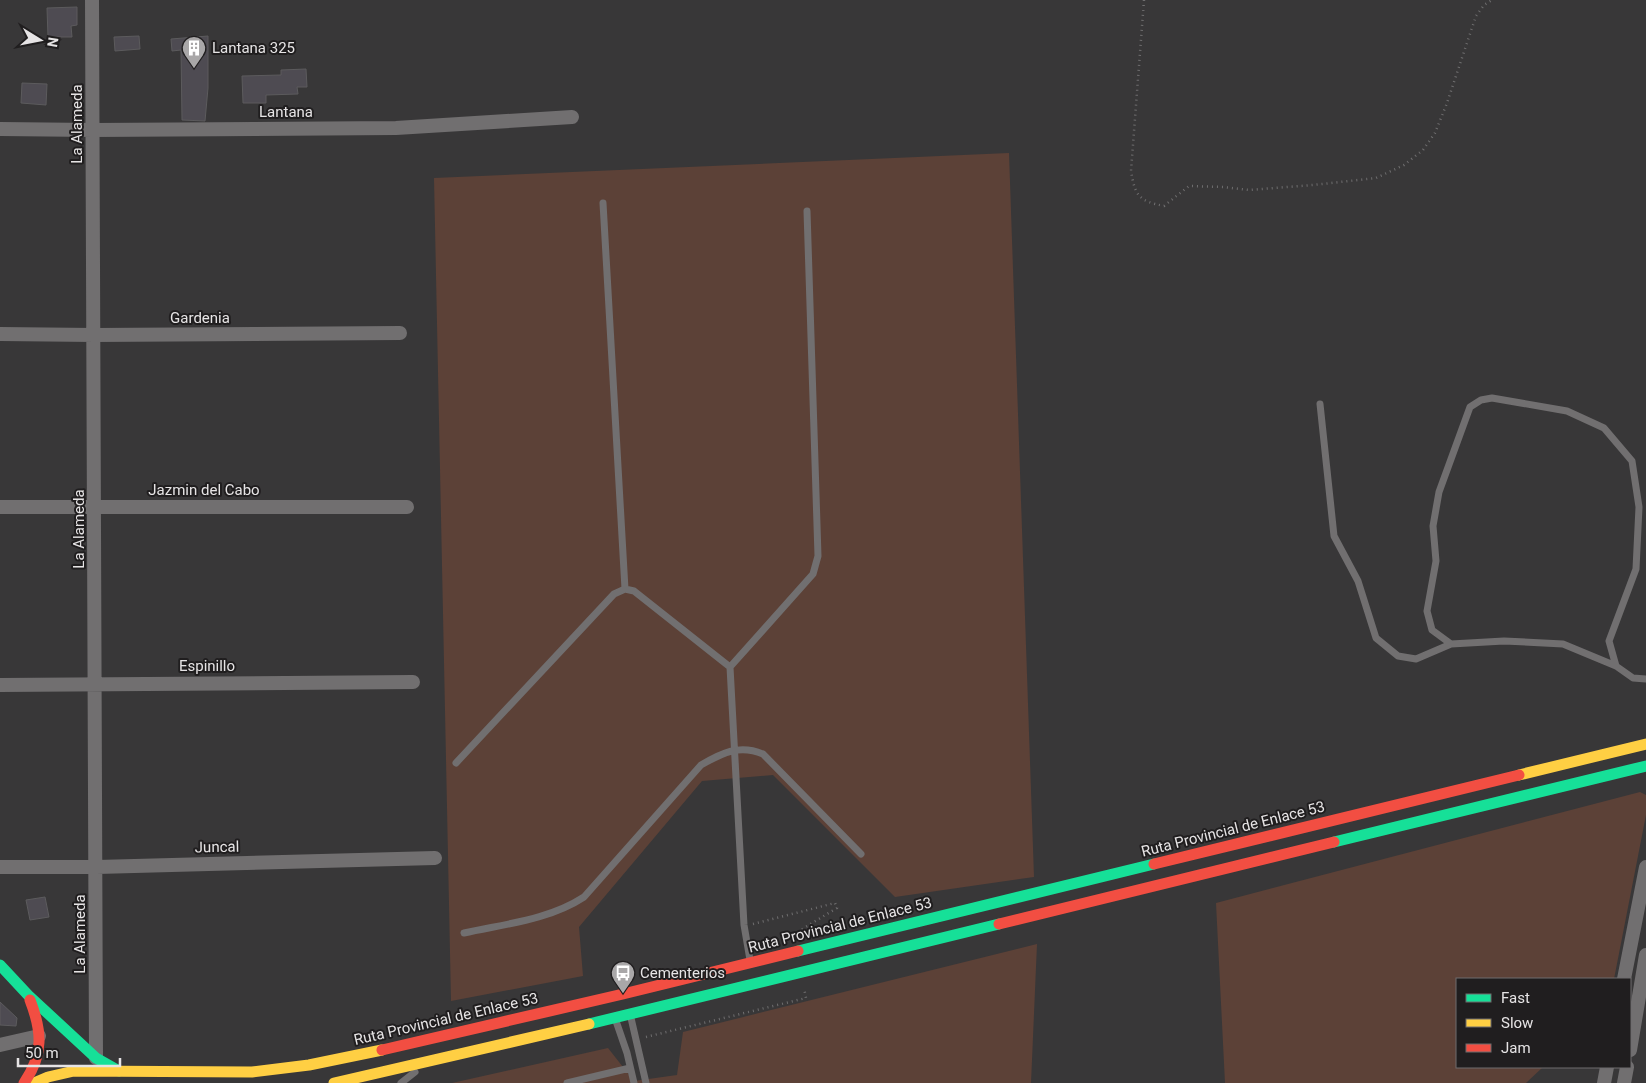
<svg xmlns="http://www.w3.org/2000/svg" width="1646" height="1083" font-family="Roboto,sans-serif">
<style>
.green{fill:#5c4137}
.building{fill:#4e4b52;stroke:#5c5b5d}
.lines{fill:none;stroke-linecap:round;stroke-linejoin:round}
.path{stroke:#6f6e6f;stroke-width:2.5;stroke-dasharray:1 4;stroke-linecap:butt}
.lane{stroke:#716f70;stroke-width:7}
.street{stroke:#716f70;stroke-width:14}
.fast{stroke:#16e098;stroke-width:11}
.slow{stroke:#ffcf43;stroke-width:11}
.jam{stroke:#f24e42;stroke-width:11}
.labels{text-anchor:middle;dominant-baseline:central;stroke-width:4;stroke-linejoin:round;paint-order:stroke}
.poi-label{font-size:15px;fill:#e6e4e5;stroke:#201e1f;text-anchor:start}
.street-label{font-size:15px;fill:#e6e4e5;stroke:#201e1f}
</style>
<rect width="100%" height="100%" fill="#383738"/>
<path class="green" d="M1009 153 1034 877 895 897 773 775 702 781 579 927 583 976 451 1001 434 178Z
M1640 792 1646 795V815L1614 979H1457V1067H1543L1526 1083H1225L1216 903Z
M1037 944 1031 1083H452L608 1048 634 1081 677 1075 683 1032Z"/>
<path class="building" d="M77 7V25L71 26 72 37H48L47 8Z
M139 36 140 49 115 51 114 37Z
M208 36V88L205 121 182 120 181 50 172 51 171 39Z
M306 69 307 87H297L298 94 266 95V103H243L242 76 281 75V70Z
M22 83 47 84 46 105 21 103Z
M45 897 49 917 30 920 26 900Z
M0 1002 17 1018 16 1026 0 1025Z"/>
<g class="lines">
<path class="path" d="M1144 0 1131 171C1135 196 1139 201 1164 206L1189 186 1223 187 1249 190 1313 185 1376 178 1404 165 1423 150 1435 133 1447 103 1476 16 1484 5 1492 0
M753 924 835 903 837 908 799 931
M646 1037 806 998 804 988"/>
<path class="lane" d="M603 203 625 589
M1320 404 1334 536 1358 581 1376 638 1398 656 1416 659 1451 644
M1616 666 1609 641 1636 569 1639 507 1632 461 1604 428 1567 411 1492 398 1481 400 1470 407 1439 492 1433 526 1436 561 1427 611 1432 630 1451 644 1504 641 1563 644 1616 666 1633 678 1646 679
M456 763 614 594 625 589 634 591 730 667
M464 933C504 924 549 920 584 897L701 765C722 753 739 744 763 754L861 854
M750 960 744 925 730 667 813 574 818 556 807 211
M631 1018 646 1083
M616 1021 627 1053 634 1083
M401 1083 415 1072
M567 1083 630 1068"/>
<path class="street" d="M92 0 96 1058
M0 129 93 130 396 128 572 117
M0 334 94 335 400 333
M0 507H407
M0 685 413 682
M0 867H97L435 858
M1624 979 1646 867
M0 1045 39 1036
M1630 1050 1646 955
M1604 1083 1607 1067
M1624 1083 1627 1067"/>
<path class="fast" d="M1334 842 1646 766
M798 951 1154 864
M0 965 28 995 96 1058 119 1071
M589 1024 999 924"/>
<path class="slow" d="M1519 775 1646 744
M34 1083 48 1077 74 1071 252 1072 309 1065 382 1050
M334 1083 589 1024"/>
<path class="jam" d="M1154 864 1519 775
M999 924 1334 842
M382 1050 623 994 798 951
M24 1083C44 1054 42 1031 30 1000"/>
</g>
<defs>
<g id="building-pin" transform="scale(1.25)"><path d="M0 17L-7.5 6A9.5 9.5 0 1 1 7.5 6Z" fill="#a9a7a8" stroke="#201e1f"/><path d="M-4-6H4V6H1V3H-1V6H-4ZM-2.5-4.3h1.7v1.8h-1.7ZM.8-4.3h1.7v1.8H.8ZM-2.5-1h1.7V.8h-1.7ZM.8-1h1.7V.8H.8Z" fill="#fff"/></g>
<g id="bus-pin" transform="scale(1.25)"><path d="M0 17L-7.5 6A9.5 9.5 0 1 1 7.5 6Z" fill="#a9a7a8" stroke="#201e1f"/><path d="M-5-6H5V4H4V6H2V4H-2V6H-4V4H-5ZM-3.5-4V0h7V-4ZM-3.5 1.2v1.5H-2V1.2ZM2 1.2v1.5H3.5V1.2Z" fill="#fff"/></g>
</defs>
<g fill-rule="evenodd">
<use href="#building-pin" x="194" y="48"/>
<use href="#bus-pin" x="623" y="973"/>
</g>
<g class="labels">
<g class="poi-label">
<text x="212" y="48">Lantana 325</text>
<text x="640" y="973">Cementerios</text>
</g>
<g class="street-label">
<text x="286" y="112">Lantana</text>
<text transform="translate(77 124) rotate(-90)">La Alameda</text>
<text x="200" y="318">Gardenia</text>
<text x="204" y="490">Jazmin del Cabo</text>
<text transform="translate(79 529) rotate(-90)">La Alameda</text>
<text x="207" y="666">Espinillo</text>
<text transform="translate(1233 829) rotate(-14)">Ruta Provincial de Enlace 53</text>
<text transform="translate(217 847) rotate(-1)">Juncal</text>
<text transform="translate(840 925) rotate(-14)">Ruta Provincial de Enlace 53</text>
<text transform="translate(80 934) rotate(-90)">La Alameda</text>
<text transform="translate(446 1019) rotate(-13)">Ruta Provincial de Enlace 53</text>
</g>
</g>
<rect x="1456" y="978" width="175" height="90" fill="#201e1f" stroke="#6f6d6e"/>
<rect x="1466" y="994" width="25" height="8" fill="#16e098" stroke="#6f6d6e"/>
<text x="1501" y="1003" font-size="15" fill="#e6e4e5">Fast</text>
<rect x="1466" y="1019" width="25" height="8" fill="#ffcf43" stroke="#6f6d6e"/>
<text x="1501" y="1028" font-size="15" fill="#e6e4e5">Slow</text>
<rect x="1466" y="1044" width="25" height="8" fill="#f24e42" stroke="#6f6d6e"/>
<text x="1501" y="1053" font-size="15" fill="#e6e4e5">Jam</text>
<g transform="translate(40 40) rotate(100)" stroke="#201e1f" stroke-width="4" paint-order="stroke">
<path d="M0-4L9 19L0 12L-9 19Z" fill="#e6e4e5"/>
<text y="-8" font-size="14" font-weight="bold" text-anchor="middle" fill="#e6e4e5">N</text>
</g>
<path d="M18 1058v8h102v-8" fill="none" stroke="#e6e4e5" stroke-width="2.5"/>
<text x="25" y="1058" font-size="15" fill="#e6e4e5" stroke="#201e1f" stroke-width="4" paint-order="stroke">50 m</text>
</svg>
